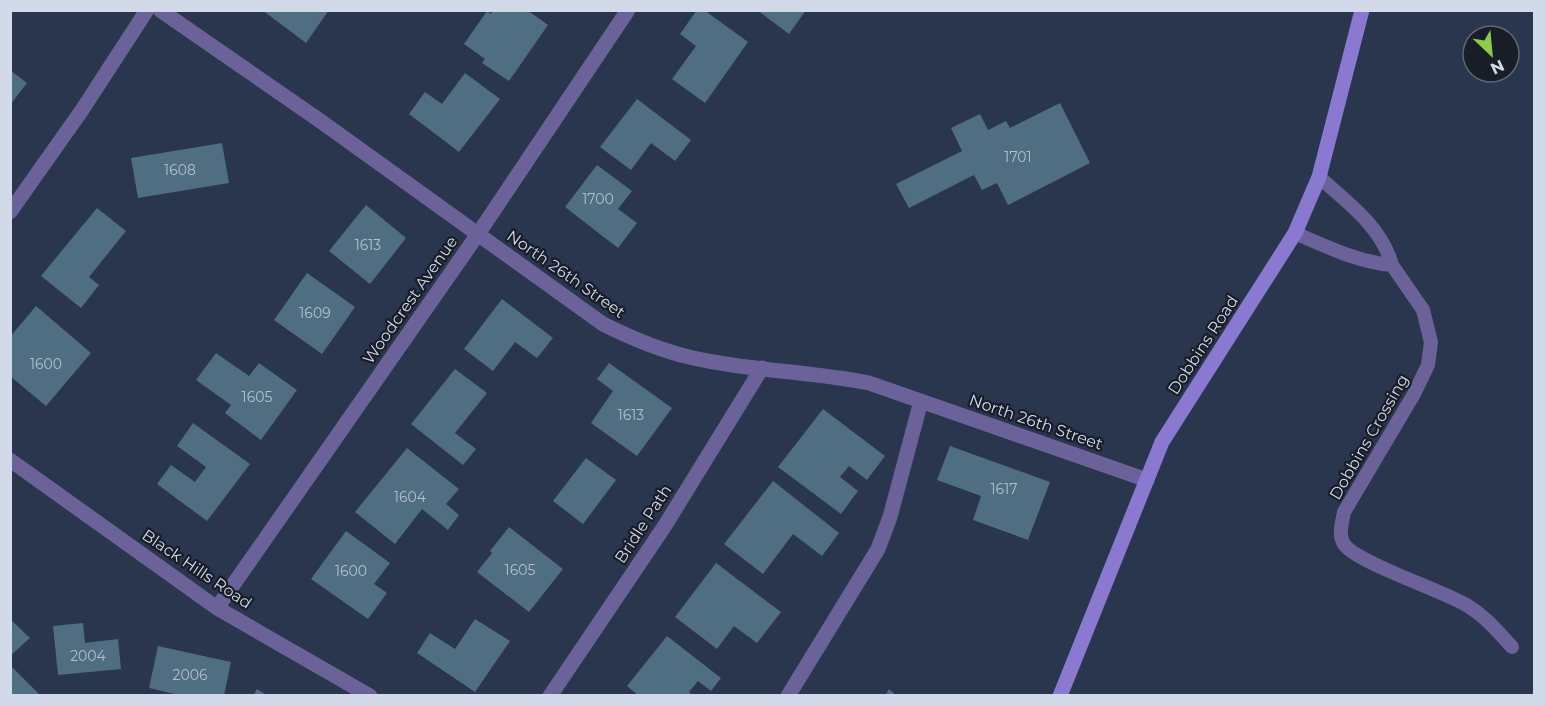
<svg xmlns="http://www.w3.org/2000/svg" width="1545" height="706" font-family="Montserrat,sans-serif">
<style>
.building{fill:#506e81}
.lines{fill:none;stroke-linecap:round;stroke-linejoin:round}
.lane{stroke:#6b6299;stroke-width:14}
.street{stroke:#6b6299;stroke-width:15}
.secondary{stroke:#8979d0;stroke-width:15}
.labels{text-anchor:middle;dominant-baseline:central;stroke-width:4.5;stroke-linejoin:round;paint-order:stroke}
.number-label{font-size:14px;fill:#b2bfd0}
.street-label{font-size:16px;fill:#d2daea;stroke:#181d28}
</style>
<rect width="100%" height="100%" fill="#2a354e"/>
<path class="building" d="M262 10H329L306 43Z
M493 10H527L548 25 509 81 482 63 485 59 464 44 487 11 491 14Z
M697 10H704L748 42 705 103 672 79 696 46 680 34Z
M757 10H806L789 34Z
M10 70 27 83 10 105Z
M465 73 500 99 459 152 409 114 425 92 442 104Z
M637 99 691 140 675 161 651 143 631 170 600 147Z
M1060 103 1090 163 1008 205 997 183 982 190 974 175 909 208 896 184 962 151 951 128 980 114 988 130 1006 121 1010 128Z
M222 143 229 183 138 198 131 158Z
M597 165 632 191 618 209 637 223 618 248 565 207Z
M366 205 406 238 370 284 329 251Z
M97 208 126 231 89 277 99 285 81 308 41 276Z
M307 273 355 307 322 354 274 320Z
M502 299 553 338 537 358 515 342 493 371 464 349Z
M36 306 91 353 46 406 10 376V337Z
M216 353 249 376 259 363 297 390 261 440 225 413 231 405 196 380Z
M609 363 672 408 637 456 591 423 613 391 597 379Z
M455 369 487 393 455 433 476 449 463 465 411 424Z
M823 409 885 456 867 480 849 466 840 477 858 491 841 514 778 467Z
M193 423 250 464 207 521 157 484 171 465 195 482 206 467 177 446Z
M950 446 1050 482 1028 540 973 520 981 496 937 480Z
M407 448 459 489 446 504 459 515 448 530 422 509 395 544 355 512Z
M586 458 616 480 583 524 553 501Z
M773 481 839 533 822 556 793 534 763 574 724 544Z
M509 527 563 569 529 612 477 572 492 553 490 551Z
M346 531 390 563 374 584 387 593 368 619 311 579Z
M716 563 781 612 757 643 734 626 717 649 675 617Z
M10 619 30 638 10 656Z
M475 619 510 641 475 692 417 653 430 633 455 649Z
M83 623 85 643 118 639 121 669 58 675 53 626Z
M667 636 721 678 711 691 698 681 689 692 693 696H639L627 686Z
M158 646 231 662 224 696H183L149 688Z
M10 665 41 696H10Z
M257 689 268 696H253Z
M889 689 897 696H885Z"/>
<g class="lines">
<path class="lane" d="M1319 177C1347 202 1382 227 1392 265L1423 310 1431 342 1428 365 1414 394 1344 512C1342 523 1338 535 1344 544 1355 562 1444 591 1468 606 1486 617 1498 632 1512 647
M1295 233C1327 247 1358 262 1392 265"/>
<path class="street" d="M160 10 319 120 603 324C631 338 659 350 689 357 748 371 809 371 869 383L1147 480
M10 212 82 110 147 10
M10 460 217 608 370 696
M217 608 478 234 628 10
M550 696 664 527 762 368
M788 696 878 549 890 517 921 401"/>
<path class="secondary" d="M1060 696 1162 442 1295 233 1319 177 1362 10"/>
</g>
<g class="labels">
<g class="number-label">
<text x="1018" y="157">1701</text>
<text x="180" y="170">1608</text>
<text x="598" y="199">1700</text>
<text x="368" y="245">1613</text>
<text x="315" y="313">1609</text>
<text x="46" y="364">1600</text>
<text x="257" y="397">1605</text>
<text x="631" y="415">1613</text>
<text x="1004" y="489">1617</text>
<text x="410" y="497">1604</text>
<text x="520" y="570">1605</text>
<text x="351" y="571">1600</text>
<text x="88" y="656">2004</text>
<text x="190" y="675">2006</text>
</g>
<g class="street-label">
<text transform="translate(566 274) rotate(35)">North 26th Street</text>
<text transform="translate(410 300) rotate(-55)">Woodcrest Avenue</text>
<text transform="translate(1203 345) rotate(-57)">Dobbins Road</text>
<text transform="translate(1036 422) rotate(19)">North 26th Street</text>
<text transform="translate(1369 437) rotate(-60)">Dobbins Crossing</text>
<text transform="translate(643 524) rotate(-57)">Bridle Path</text>
<text transform="translate(197 569) rotate(34)">Black Hills Road</text>
</g>
</g>
<rect width="1545" height="706" fill="none" stroke="#d2daea" stroke-width="24"/>
<g transform="translate(1491 54) rotate(154)"><circle r="28" fill="#181d28" stroke="#626976" stroke-width="1.5"/>
<path d="M0-4.5L10 22L0 15L-10 22Z" fill="#8bce46"/>
<text y="-9" font-size="16" font-weight="bold" text-anchor="middle" fill="#d2daea">N</text>
</g>
</svg>
